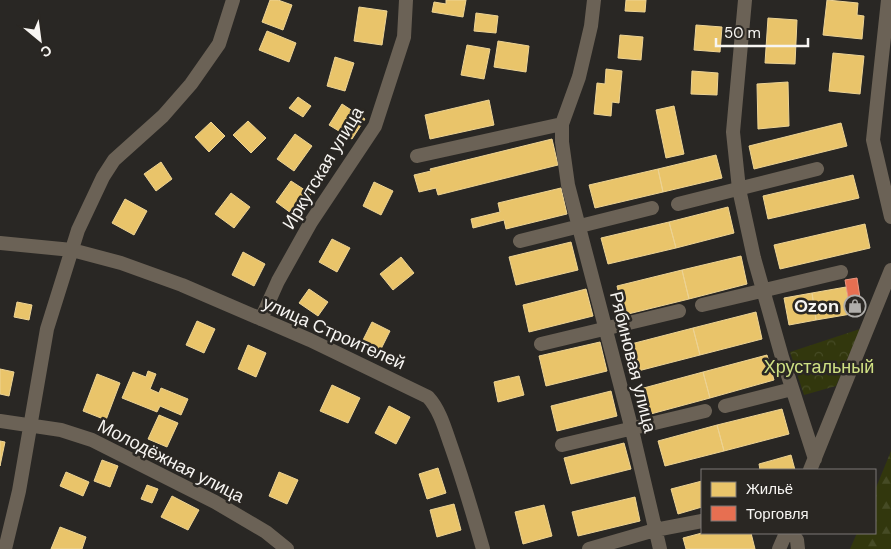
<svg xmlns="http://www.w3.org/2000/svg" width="891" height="549" font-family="'DM Sans',sans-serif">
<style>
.forest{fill:url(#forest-firs)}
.park{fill:url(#park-crowns)}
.homes{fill:#e9c46a;stroke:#edd393}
.shops{fill:#e76f51;stroke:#ec9781}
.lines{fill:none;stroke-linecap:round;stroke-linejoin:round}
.minor{stroke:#6b6256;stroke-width:14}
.labels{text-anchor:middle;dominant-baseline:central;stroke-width:5;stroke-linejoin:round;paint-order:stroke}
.street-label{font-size:18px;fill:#f7f5f2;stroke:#2a2723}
.poi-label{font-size:18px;font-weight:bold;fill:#f7f5f2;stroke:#2a2723;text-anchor:end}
.park-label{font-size:18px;fill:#cfe083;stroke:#2a2723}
</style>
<defs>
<pattern id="forest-firs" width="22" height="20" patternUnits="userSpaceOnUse" patternTransform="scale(1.25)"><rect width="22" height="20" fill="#32370d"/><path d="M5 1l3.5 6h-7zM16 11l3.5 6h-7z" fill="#464b25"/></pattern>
<pattern id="park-crowns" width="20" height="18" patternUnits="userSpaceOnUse" patternTransform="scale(1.25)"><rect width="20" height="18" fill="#32370d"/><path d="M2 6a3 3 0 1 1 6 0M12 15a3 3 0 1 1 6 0" fill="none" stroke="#464b25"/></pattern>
</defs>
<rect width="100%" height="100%" fill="#292724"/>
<path class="forest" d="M891 451V549H850L857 533H875V490Z"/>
<path class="park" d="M860 329 836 386 804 395 790 352Z"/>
<path class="homes" d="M270 0H278L292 5 283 30 262 22Z
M446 0H466L463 17 432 12 434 2 446 4Z
M626 0H646L645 12 625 11Z
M827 0 858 3 857 15 864 16 862 39 823 35Z
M359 7 387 11 382 45 354 41Z
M476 13 498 16 496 33 474 31Z
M768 18 797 20 795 64 765 63Z
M696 25 722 27 720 52 694 50Z
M267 31 296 43 289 62 259 50Z
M620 35 643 37 641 60 618 58Z
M498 41 529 46 526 72 494 67Z
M467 45 490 49 484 79 461 75Z
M833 53 864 56 860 94 829 91Z
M335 57 354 63 345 91 327 86Z
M606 69 622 71 619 103 612 102 611 116 594 114 597 83 605 84Z
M692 71 718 73 717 95 691 94Z
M788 82 789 126 758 129 757 84Z
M298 97 311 106 303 117 289 108Z
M489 100 494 125 430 139 425 115Z
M342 104 365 119 352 139 329 125Z
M674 106 684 154 666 158 656 110Z
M248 121 266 138 251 153 233 135Z
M211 122 225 136 209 152 195 137Z
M841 123 847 146 754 169 749 146Z
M295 134 312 146 294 171 277 159Z
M552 139 558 165 438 195 436 188 419 192 414 175 431 171 430 169Z
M716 155 722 178 663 192 658 169Z
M161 162 172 179 156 191 144 174Z
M658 169 663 192 595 208 589 185Z
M853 175 859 198 768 219 763 196Z
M291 181 311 194 295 216 276 202Z
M374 182 393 191 381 215 363 206Z
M561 188 567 214 506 229 504 220 473 228 471 219 500 212 498 203Z
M231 193 250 207 234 228 215 214Z
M125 199 147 211 134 235 112 223Z
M728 207 734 233 676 248 669 222Z
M669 222 676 248 608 264 601 238Z
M865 224 870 248 780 269 774 245Z
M332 239 350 248 337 272 319 262Z
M571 242 578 270 516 285 509 257Z
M243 252 265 264 254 286 232 275Z
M741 256 747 284 689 299 682 270Z
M401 257 414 273 393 290 380 274Z
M682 270 689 299 624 315 617 286Z
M846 287 851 314 816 320 812 293Z
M309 289 328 302 318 316 299 303Z
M586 289 593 316 529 332 523 305Z
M812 293 816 320 789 325 784 298Z
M17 302 32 305 29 320 14 317Z
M756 312 762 339 700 355 693 328Z
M197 321 215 329 204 353 186 345Z
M372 322 390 331 378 355 360 346Z
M693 328 700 355 638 371 631 344Z
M600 342 607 371 546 386 539 356Z
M248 345 266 353 256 377 238 369Z
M767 355 774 380 710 398 703 372Z
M0 369 14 372 9 396 0 394Z
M148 371 156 374 150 389 159 393 161 388 188 399 181 415 160 406 157 412 122 398 133 372 146 377Z
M703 372 710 398 647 415 640 389Z
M97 374 120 383 106 420 83 411Z
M519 376 524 395 498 402 494 382Z
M332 385 360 398 348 423 320 411Z
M611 391 617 416 557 431 551 406Z
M389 406 410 417 396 444 375 433Z
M782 409 789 434 724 451 717 425Z
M159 415 178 423 167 447 148 439Z
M717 425 724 451 665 466 658 441Z
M0 441 5 442 0 466Z
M624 443 631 469 571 484 564 458Z
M791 455 795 470H760L759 464Z
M102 460 118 466 110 487 94 481Z
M438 468 446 493 427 499 419 474Z
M66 472 89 482 83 496 60 486Z
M279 472 298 480 287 504 269 496Z
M702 481V507L678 514 671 489Z
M147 485 158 489 152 503 141 499Z
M172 496 199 510 188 530 161 517Z
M635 497 640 521 578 536 572 512Z
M454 504 461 530 437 537 430 510Z
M544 505 552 536 523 544 515 512Z
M60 527 86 537 82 549H51Z
M702 533H751L755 549H686L683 538Z"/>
<path class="shops" d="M857 278 860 298 857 312 851 314 845 280Z"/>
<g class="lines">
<path class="minor" d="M594 0 591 26 579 77 562 124V142L568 185 632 430 660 549
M745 0 733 132 739 189 754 258 782 357 815 459
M888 0 873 140 891 217
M417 156 562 124
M678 204 817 169
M520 241 652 208
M0 243 72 250 121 263 182 285 310 340 428 397C440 410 445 429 451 446 463 480 473 514 483 549
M702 305 841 272
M261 319 278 281 311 222 375 126 404 37 406 0
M541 344 679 311
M725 406 792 389
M0 421 61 430 92 440 215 502 266 532 287 549
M562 445 705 411
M810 470 891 270
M792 533 797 540 798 549
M5 549 19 491 47 329 78 230 103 177 114 160 163 116 191 84 219 44 233 0
M589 549 655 530 702 521
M779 549 786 533"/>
</g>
<defs>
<g id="shop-ring" transform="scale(1.125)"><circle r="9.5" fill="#2a2723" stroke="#afadaa" stroke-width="1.5"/><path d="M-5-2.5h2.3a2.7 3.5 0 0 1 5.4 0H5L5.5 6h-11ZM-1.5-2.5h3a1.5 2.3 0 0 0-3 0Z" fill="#afadaa"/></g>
</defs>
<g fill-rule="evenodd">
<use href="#shop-ring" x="855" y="306"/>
</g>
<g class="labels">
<g class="street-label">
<text transform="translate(323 168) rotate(-59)">Иркутская улица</text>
<text transform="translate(334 333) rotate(24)">улица Строителей</text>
<text transform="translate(633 362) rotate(76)">Рябиновая улица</text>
<text transform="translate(171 461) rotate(27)">Молодёжная улица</text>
</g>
<g class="poi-label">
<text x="839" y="306">Ozon</text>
</g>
<g class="park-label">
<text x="819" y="367">Хрустальный</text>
</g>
</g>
<rect x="701" y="469" width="175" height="65" fill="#2a2723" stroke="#7c7976"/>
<rect x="711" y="482" width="25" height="15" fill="#e9c46a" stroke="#7c7976"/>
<text x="746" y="494" font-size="15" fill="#f7f5f2">Жильё</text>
<rect x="711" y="506" width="25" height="15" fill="#e76f51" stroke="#7c7976"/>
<text x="746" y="519" font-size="15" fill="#f7f5f2">Торговля</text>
<g transform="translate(40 40) rotate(151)" stroke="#2a2723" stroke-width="4" paint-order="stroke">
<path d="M0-4L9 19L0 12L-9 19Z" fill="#f7f5f2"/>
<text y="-8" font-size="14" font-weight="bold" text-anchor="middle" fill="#f7f5f2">С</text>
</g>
<path d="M716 38v8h92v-8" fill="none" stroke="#f7f5f2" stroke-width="2.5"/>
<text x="724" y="38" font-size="15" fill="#f7f5f2" stroke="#2a2723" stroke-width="4" paint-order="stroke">50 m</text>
</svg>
